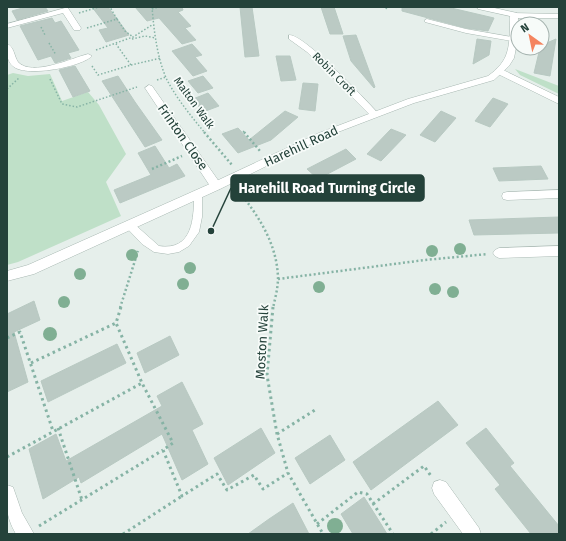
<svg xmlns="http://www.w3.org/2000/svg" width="566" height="541" font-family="'Fira Sans',sans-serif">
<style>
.green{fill:#bfe0c8}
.building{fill:#bbcac4;stroke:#b8c9c2}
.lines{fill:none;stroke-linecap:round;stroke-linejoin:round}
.service-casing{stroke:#a8b8b2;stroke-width:1}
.minor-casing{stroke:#a8b8b2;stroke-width:1}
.tertiary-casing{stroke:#a8b8b2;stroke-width:1}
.path-far2{stroke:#86b3a5;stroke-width:1.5;stroke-dasharray:1.5 2;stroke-linecap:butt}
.path-far1{stroke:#86b3a5;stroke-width:2.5;stroke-dasharray:2 2.5;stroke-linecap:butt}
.path{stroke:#86b3a5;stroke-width:3;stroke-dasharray:2.5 3.5;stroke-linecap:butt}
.service{fill:#fff;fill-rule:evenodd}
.minor{fill:#fff;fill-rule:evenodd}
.tertiary{fill:#fff;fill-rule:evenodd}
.tree{fill:#80af93}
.labels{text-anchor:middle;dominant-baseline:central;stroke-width:3.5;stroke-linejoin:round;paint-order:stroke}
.far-street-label{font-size:11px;fill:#24423a;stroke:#f7fbf9}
.street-label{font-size:13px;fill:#24423a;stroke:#f7fbf9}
.leader{fill:none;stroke:#24423a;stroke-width:1.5}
.callout-dot{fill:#24423a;stroke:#f7fbf9;stroke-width:1.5}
.callout{fill:#24423a;stroke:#24423a;stroke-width:1.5}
.callout-label{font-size:14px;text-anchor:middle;font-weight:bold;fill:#fff}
</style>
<rect width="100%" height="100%" fill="#e6efeb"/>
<path class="green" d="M515 69 559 86V94L520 75Z
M13 73 28 76 50 74 62 101 88 92 99 105 126 154 106 182 121 216 18 262 7 265V75Z"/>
<path class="building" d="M26 7H45L48 11 17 20 12 11Z
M92 7H108L129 35 106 42 99 30 108 28Z
M135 7H182L183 10 178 12 191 26 185 28 196 40 182 44 159 18 147 21Z
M240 7H252L259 56 245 57Z
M321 7H334L343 34H330Z
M402 7H447L494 18 488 31 466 28 402 11Z
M52 18 55 23 61 21 79 50 68 53 71 58 55 63 51 56 38 60 20 26Z
M356 35 375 87 374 88 351 61 343 36Z
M477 39 491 41 489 55 473 64Z
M556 39 550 76 534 73 540 48H542V45Z
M192 44 202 55 195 57 207 71 193 76 172 51Z
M276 56H290L296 80 281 81Z
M75 66 90 91 73 97 59 70Z
M118 76 135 102 162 140 145 147 102 81Z
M203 76 213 88 198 93 188 81Z
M303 83 318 84 315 111 299 109Z
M208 93 219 106 203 112 193 99Z
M493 98 508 104 490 127 475 121Z
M285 111 298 117 271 140 238 153 222 134 238 128 249 140Z
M441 111 456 118 435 142 420 135Z
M391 129 406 135 381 161 367 154Z
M155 146 169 168 177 164 185 176 120 203 114 190 151 175 138 153Z
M346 149 356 159 318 179 307 169Z
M541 166 548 179 499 181 493 168Z
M559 217V233L474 235 469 220Z
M34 301 40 320 14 332 28 382 7 392V314Z
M170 336 179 355 145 373 137 353Z
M117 344 126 363 48 402 41 381Z
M182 382 203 424 192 430 208 464 182 480 162 434 81 483 79 477 43 499 29 449 56 434 66 461 162 406 157 396Z
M438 401 458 425 371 490 353 462Z
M261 428 275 453 228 485 214 458Z
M486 428 514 463 510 466 559 526V534H531L495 489 500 485 466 443Z
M330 435 345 460 310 484 295 458Z
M364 497 381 524 387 534H353L341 514Z
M293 503 309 534H248L269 519Z"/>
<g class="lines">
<g class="service-casing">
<path id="service" d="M427 19 466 29 512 37 515 39 512 41 466 33 425 22V20Z
M198 191 202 194V217L199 232 189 246 179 252 168 254 154 252 142 244 124 225 129 221 132 222 159 246C193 251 194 218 194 194Z"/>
</g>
<g class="minor-casing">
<path id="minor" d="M477 7H490L517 13 518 15 514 17 478 9Z
M65 8H68L81 28 80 30H74L63 13 7 28V24Z
M289 35C303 33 365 99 377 112L379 114 377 116H371L307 52 289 39Z
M7 44C14 46 14 56 18 62 32 77 72 58 88 54L92 56C81 67 28 77 14 67 6 61 7 52 7 44Z
M501 69 559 97V104L498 74 497 72Z
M149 85 152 86 220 183 221 186 220 189H212L145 88Z
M559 190V198L507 200 503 199 502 196 503 193 507 192Z
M559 246V256L499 258 495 256 493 253 495 250 499 248Z
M440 480 446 482 479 528 481 534H463L434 494 432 488 434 482Z
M7 485 13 487 22 513 34 534H16C5 515 7 506 7 485Z"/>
</g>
<g class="tertiary-casing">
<path id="tertiary" d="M511 13 559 14V18H518L517 43 514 58 509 66 494 80 414 103 325 137 220 189 34 274 7 281V271L28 265 212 183 319 133 408 99 488 76C507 62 509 52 510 29 510 24 509 18 511 13Z"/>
</g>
<path class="path-far2" d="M152 7C154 31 157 58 167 80 177 99 191 116 205 133
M152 9 159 7
M386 9 387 7
M79 13 99 7
M117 19 125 31 133 37
M41 27 45 35
M87 28 117 19 110 7
M132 39 145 36 156 38
M49 43 56 55
M96 50 133 37 152 25
M131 65 161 58
M92 66 98 75 131 65 116 44
M50 79 62 104 77 107 137 87
M157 80 166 77
M7 89 19 78
M243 131 245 133"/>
<path class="path-far1" d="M204 132 232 165
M244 132 260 151
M152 169 182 156
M237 189C258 215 277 243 278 278 278 288 275 299 273 308
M278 279 425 260 488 254
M120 308 138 251"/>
<path class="path" d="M121 307 116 323 142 383 173 443 163 450 182 496 217 474 227 490 254 475 263 489 288 473
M273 307 267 375 277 434 288 473 323 534
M7 338 20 332 53 431
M31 363 116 323
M58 428 82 500
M277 434 315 410
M7 457 142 383
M373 504 424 466 431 476
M317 524 358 492 367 494 393 534
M39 526 163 450
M123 534 182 496
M431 534 446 522"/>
<use href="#service" class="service"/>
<use href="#minor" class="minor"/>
<use href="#tertiary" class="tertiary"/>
</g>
<g class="tree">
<circle cx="460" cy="249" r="6"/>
<circle cx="432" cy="251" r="6"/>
<circle cx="132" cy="255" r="6"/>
<circle cx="190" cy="268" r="6"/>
<circle cx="80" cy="274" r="6"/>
<circle cx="183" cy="284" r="6"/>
<circle cx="319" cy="287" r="6"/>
<circle cx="435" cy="289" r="6"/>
<circle cx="453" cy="292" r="6"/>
<circle cx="64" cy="302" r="6"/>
<circle cx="50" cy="334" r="7"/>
<circle cx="335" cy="526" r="8"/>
</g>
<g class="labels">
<g class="far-street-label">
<text transform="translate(334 74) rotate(45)">Robin Croft</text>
<text transform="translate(194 103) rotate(54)">Malton Walk</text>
</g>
<g class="street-label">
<text transform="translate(183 137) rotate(55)">Frinton Close</text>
<text transform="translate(301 146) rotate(-25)">Harehill Road</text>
<text transform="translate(262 342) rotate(-87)">Moston Walk</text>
</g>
</g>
<path class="leader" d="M211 231L231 188"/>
<circle class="callout-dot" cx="211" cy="231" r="4"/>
<rect class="callout" x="231" y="175" width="193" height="26" rx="4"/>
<g class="callout-label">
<text x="327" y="193">Harehill Road Turning Circle</text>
</g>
<rect width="566" height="541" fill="none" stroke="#24423a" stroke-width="16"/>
<g transform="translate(530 36) rotate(327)"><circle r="19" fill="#f7fbf9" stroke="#a3b1ad"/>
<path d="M0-3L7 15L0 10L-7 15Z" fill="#f4845f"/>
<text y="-6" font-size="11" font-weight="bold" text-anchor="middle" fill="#24423a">N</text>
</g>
</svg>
